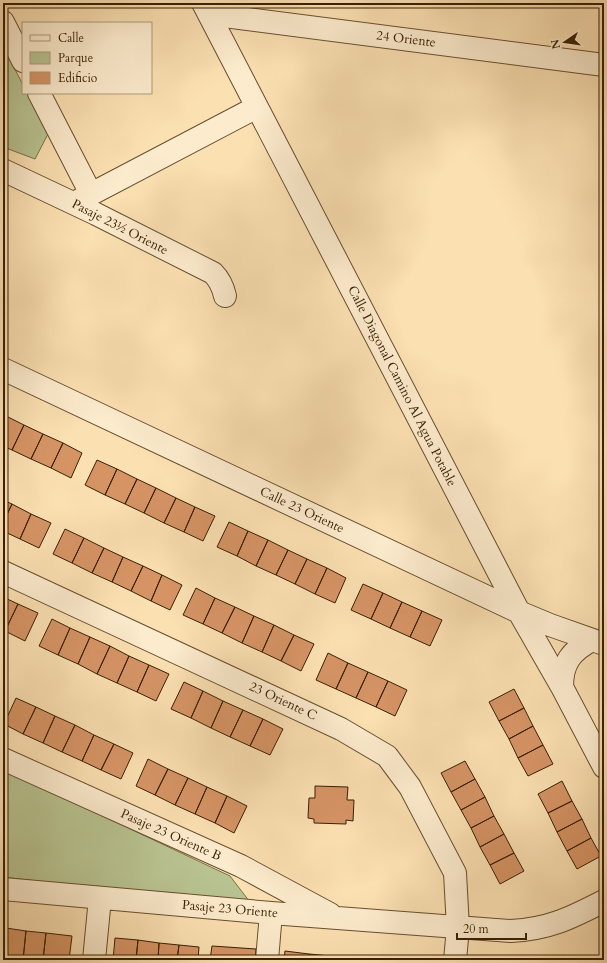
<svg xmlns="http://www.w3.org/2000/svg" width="607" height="963" font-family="Cardo,serif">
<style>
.green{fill:#b8c391;stroke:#78714a}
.building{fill:#d69465;stroke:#381f03}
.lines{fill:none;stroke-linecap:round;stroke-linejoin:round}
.minor-casing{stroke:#694f2f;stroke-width:24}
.minor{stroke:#fcebcd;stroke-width:22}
.labels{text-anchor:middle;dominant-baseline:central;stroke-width:3.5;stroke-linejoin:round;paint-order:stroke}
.street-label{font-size:13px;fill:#381f03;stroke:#fcebcd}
</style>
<rect width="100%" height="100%" fill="#fbe0b2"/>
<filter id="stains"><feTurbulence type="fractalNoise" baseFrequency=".005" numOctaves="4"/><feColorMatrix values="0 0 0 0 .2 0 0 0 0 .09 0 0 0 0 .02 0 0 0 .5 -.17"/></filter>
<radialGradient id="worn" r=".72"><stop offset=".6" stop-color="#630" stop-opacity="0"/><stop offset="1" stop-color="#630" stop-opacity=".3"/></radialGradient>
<path class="green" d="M3 46 23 85V93H27L48 134 35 159 3 147Z
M3 769 230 876 253 906 3 877Z"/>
<path class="building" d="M4 415 24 425 12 450 3 446Z
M24 425 43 434 31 459 12 450Z
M43 434 63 443 51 468 31 459Z
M63 443 82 453 71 478 51 468Z
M97 460 117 469 105 495 85 485Z
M117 469 137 479 125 504 105 495Z
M137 479 156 488 144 513 125 504Z
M156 488 176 498 164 523 144 513Z
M176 498 195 507 184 532 164 523Z
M3 500 12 504 3 523Z
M12 504 31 514 20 539 3 531V523Z
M195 507 215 516 203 541 184 532Z
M31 514 51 523 39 548 20 539Z
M229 522 248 531 237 556 217 547Z
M65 529 84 538 72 563 53 554Z
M248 531 268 540 256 566 237 556Z
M84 538 104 548 92 573 72 563Z
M268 540 288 550 276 575 256 566Z
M104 548 123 557 112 582 92 573Z
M288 550 307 559 295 584 276 575Z
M123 557 143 566 131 591 112 582Z
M307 559 327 568 315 594 295 584Z
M143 566 162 575 151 601 131 591Z
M327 568 346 578 335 603 315 594Z
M162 575 182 585 170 610 151 601Z
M363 584 383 593 371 619 351 610Z
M196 588 215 598 203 624 183 615Z
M383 593 402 602 390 628 371 619Z
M3 597 18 604 5 631 3 630Z
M215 598 235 607 222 633 203 624Z
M402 602 422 611 410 637 390 628Z
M18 604 38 613 25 641 5 631Z
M235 607 254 616 242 643 222 633Z
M422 611 442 620 430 646 410 637Z
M254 616 274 625 262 652 242 643Z
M52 619 70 628 58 655 39 646Z
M274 625 294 635 281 661 262 652Z
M70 628 90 637 78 664 58 655Z
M294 635 314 644 301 671 281 661Z
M90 637 110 646 97 674 78 664Z
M110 646 129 656 117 683 97 674Z
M328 653 348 663 336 689 316 680Z
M129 656 149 665 137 692 117 683Z
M348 663 368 672 356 698 336 689Z
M149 665 169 674 156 701 137 692Z
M368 672 388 681 376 707 356 698Z
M388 681 407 690 395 716 376 707Z
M184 682 203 691 191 718 171 709Z
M514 689 524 708 499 721 489 702Z
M203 691 223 701 211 728 191 718Z
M16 698 36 707 23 734 4 724Z
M223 701 243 710 230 737 211 728Z
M36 707 55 716 43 743 23 734Z
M524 708 533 726 509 739 499 721Z
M243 710 263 719 250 746 230 737Z
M55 716 75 725 62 752 43 743Z
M263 719 283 729 270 755 250 746Z
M75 725 94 735 82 761 62 752Z
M533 726 543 745 518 758 509 739Z
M94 735 114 744 101 770 82 761Z
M114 744 133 753 121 779 101 770Z
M543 745 553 764 528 776 518 758Z
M148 759 168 769 155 795 136 786Z
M465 761 475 779 451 792 441 773Z
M168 769 188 778 175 805 155 795Z
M188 778 207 787 195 814 175 805Z
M475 779 485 797 461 810 451 792Z
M562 781 572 801 548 813 538 794Z
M315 786 348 787 347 800H354L353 821 346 820V824L314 823V819L308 818 309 798H315Z
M207 787 227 796 215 823 195 814Z
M227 796 247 806 234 833 215 823Z
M485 797 494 816 471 828 461 810Z
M572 801 582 819 557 832 548 813Z
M494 816 504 834 480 847 471 828Z
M582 819 591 838 567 851 557 832Z
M504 834 514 853 490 865 480 847Z
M591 838 601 856 577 869 567 851Z
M514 853 524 871 500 884 490 865Z
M3 928H6L3 955Z
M6 928 26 931 23 960 3 958Z
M26 931 46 933 43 960H23Z
M46 933 72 936 69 960H43Z
M115 938 138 940 136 960H113Z
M138 940 159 943 158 960H136Z
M159 943 179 945 177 960H158Z
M179 945 199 947 198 960H177Z
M212 946 256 949 255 960H210Z
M285 951 309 954 308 960H284Z
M309 954 330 956 329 960H308Z
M564 955 567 960H555Z
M330 956 349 958V960H329Z
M349 958 368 960H349Z"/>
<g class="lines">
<g class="minor-casing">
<path id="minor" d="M203 3 519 612 562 687 604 767
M209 14 604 65
M3 22 23 61
M39 93 91 194
M3 170 96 214 213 273C220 280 223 287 225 296
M74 203 257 107
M3 369 519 612 550 625 604 644
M3 572 341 729 387 756 410 787 455 873 458 928 455 960
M562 687C562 663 571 651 592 640
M3 759 241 866 330 914
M3 889 271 913 511 931C549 929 571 918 604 901
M94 960 100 898
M267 960 271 913"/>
</g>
<use href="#minor" class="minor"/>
</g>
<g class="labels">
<g class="street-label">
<text transform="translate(406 39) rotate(7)">24 Oriente</text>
<text transform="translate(120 227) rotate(27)">Pasaje 23½ Oriente</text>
<text transform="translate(402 386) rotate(63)">Calle Diagonal Camino Al Agua Potable</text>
<text transform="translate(302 510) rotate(25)">Calle 23 Oriente</text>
<text transform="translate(283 701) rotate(25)">23 Oriente C</text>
<text transform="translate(171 835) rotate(24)">Pasaje 23 Oriente B</text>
<text transform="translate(230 909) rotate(5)">Pasaje 23 Oriente</text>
</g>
</g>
<rect width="607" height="963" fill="none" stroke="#fbe0b2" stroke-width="16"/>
<rect x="4" y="4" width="599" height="955" fill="none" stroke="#381f03" stroke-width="2"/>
<rect x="8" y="8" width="591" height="947" fill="none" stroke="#381f03"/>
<rect x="22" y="22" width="130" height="72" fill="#fcebcd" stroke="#ae997c"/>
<rect x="30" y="35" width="20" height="6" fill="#fcebcd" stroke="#ae997c"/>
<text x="58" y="42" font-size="12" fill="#381f03">Calle</text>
<rect x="30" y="52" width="20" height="12" fill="#b8c391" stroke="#ae997c"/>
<text x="58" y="62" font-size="12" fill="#381f03">Parque</text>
<rect x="30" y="72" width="20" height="12" fill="#d69465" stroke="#ae997c"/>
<text x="58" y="82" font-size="12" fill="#381f03">Edificio</text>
<g transform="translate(565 42) rotate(257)" stroke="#fcebcd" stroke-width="3" paint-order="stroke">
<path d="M0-3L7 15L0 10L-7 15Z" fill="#381f03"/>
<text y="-6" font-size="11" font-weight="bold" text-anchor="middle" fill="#381f03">N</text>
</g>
<path d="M457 933v6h69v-6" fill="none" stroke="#381f03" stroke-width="2"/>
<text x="463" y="933" font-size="12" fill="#381f03" stroke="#fcebcd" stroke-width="3" paint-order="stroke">20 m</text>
<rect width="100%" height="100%" filter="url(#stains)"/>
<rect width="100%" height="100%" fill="url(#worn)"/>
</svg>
